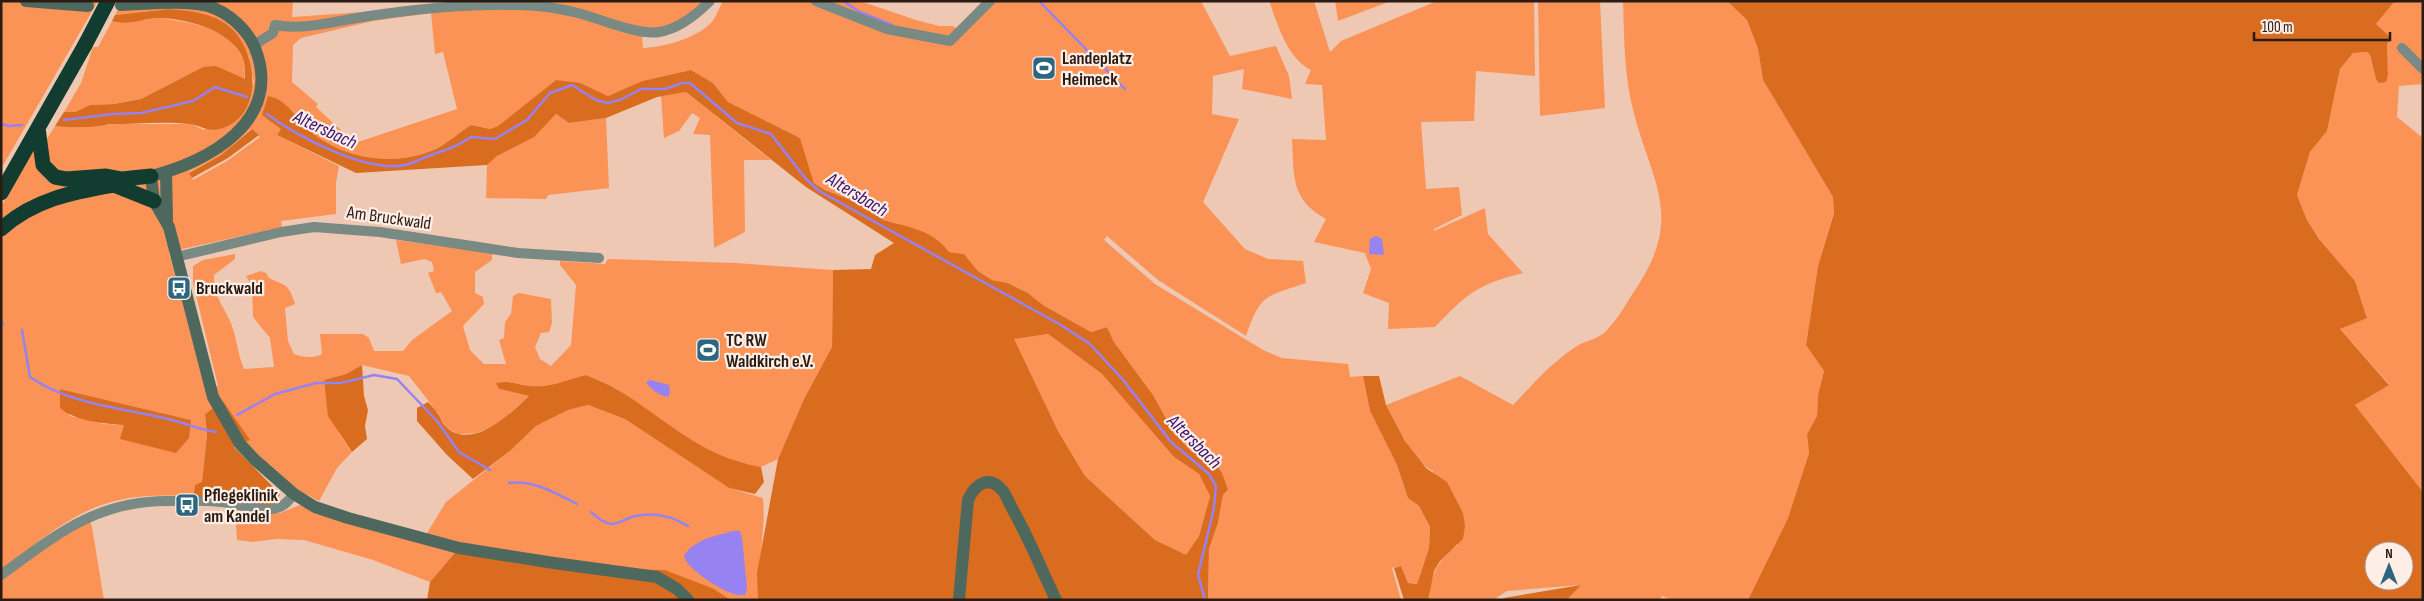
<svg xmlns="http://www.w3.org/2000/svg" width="2424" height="601" font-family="'Sofia Sans Condensed',sans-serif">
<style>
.green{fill:#fb9357;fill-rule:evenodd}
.forest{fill:#d96c1f;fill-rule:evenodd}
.water{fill:#9682f1}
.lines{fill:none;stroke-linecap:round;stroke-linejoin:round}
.stream{stroke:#9682f1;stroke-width:2.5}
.street{stroke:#788a83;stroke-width:10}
.secondary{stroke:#4e685e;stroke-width:12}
.highway{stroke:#113c2f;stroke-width:15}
.highway-bridge{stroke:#113c2f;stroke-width:15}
.labels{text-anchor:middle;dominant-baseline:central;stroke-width:4.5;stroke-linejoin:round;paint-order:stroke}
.poi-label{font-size:18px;font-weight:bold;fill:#2a1c15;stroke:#ffeee6;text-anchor:start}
.street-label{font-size:18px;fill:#2a1c15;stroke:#ffeee6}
.water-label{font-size:19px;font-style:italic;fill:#341376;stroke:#ffeee6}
</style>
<rect width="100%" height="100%" fill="#efc8b3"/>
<path class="green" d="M1 1H98L1 169Z
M122 1H293L292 17 450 6 449 1H715L701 15 642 35 643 48C664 47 693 39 709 25 715 20 719 8 723 1H823L830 4 831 1H860L916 20 939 26H953L958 29 988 1H1201L1230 56 1276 46 1289 76 1292 99 1242 89 1244 69 1213 76 1212 114 1239 119 1203 202 1245 249 1268 259 1303 261 1306 283C1265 297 1261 293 1246 336L1158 280 1107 236 1104 240 1155 284 1263 350 1282 358 1348 364 1350 377 1363 376 1370 411 1397 465 1408 498 1419 506 1430 527 1429 548 1417 584 1408 583 1401 566 1392 568 1401 600H1208L1209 549 1218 523 1223 495 1228 491 1174 433 1153 395 1114 342 1107 327 1091 332 1043 305 1028 293 1008 283 992 280 978 271 964 254 949 252C934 232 906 227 883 220L880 211 825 190 814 183 800 138 728 102 713 83 691 70 642 81 608 96 580 84 556 80 498 126 490 129 471 125C460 132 448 143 436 149 396 167 343 160 309 130 296 118 288 100 269 97L281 129 277 135 339 166 336 183V214L281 221 282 227 169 252 205 389 218 386 193 283V266L203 260 235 254V259L214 275C214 296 221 302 229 319 237 335 237 353 244 369L274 367 270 338 253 317 252 286 246 276 261 271 266 273 269 278C285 286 289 283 295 304L285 308 288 341 294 354C303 357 313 359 322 354L320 334H363L369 338 374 351H403L412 340 452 311 441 292 436 293 428 273 434 271 432 262 424 259 401 264 396 240 492 253V260L475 272V293L483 297 484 304 463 326 470 350 484 364H506L499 340 504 338 505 322 511 314 513 296 519 293 551 299 552 323 549 332 541 333 535 347 540 359 551 366 571 345 576 285 560 265V261L605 264 608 259 736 263 833 270 832 347 804 399 778 459 761 467 745 465 708 451 675 431 617 389 586 375C568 379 552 388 532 386 519 385 510 380 497 383L499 389 529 396 496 426 476 433 459 434 445 427 438 413 409 376 362 365 346 374 324 380C328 412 333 427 352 452L337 468 319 501 292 487 244 442 249 440 217 406 205 414 207 435 202 483 195 485 193 497C101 489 70 516 1 571V207L33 150 37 155 55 126C66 128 99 128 109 124H191L204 130 254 83 249 57 241 43 169 9 115 15ZM431 13 435 54 443 52 457 109 355 143 316 107 318 104 292 82 293 45 301 38 373 21ZM251 129 260 137 227 161 193 180 189 172 221 155ZM60 389 191 420 121 439 124 425 104 424 70 416Z
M1269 1H1314L1330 52 1341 41 1437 1H1534L1535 76 1476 71 1474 121 1421 122 1426 189 1459 187 1462 215 1434 229V231L1485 208 1488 234 1523 273C1476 285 1468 293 1435 327L1388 329 1389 303 1363 293 1371 269 1365 253 1314 242 1326 219C1290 200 1294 174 1292 139L1326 140 1322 85 1305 84 1311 70C1287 58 1278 25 1269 1Z
M1335 1H1391L1338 21Z
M1538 1H1600L1605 108 1540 116Z
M1623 1H1727L1747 20 1758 49 1763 80 1833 197 1834 212 1818 266 1806 345 1824 371 1818 395 1817 416 1807 434 1809 453 1788 518 1748 600H1672L1662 596 1660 600H1567L1581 585 1507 591 1493 600H1428C1431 575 1437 560 1458 545L1433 471C1413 462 1397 425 1386 405L1460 376 1513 405C1533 384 1552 362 1577 346 1585 341 1597 339 1604 333 1615 323 1625 306 1633 293 1690 211 1646 178 1630 96 1624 65 1624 33 1623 1Z
M2395 1H2423V84L2399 86 2397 117 2423 138V492L2355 405 2389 384 2340 329 2367 317 2355 281 2319 239 2307 220 2297 195 2310 152 2327 131 2340 69 2353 53 2368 52 2370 55 2376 79 2388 75 2387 44 2376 24Z
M158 18C188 22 225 26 242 56 245 61 244 72 245 79L203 67 141 99 114 104 90 105 75 112H64L81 83 93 47H98L112 21 119 23Z
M686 92 771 160H744L745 232 714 248 710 135 693 134 700 118 692 113 679 131 664 138 661 96Z
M556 114 569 123 606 118 609 188 548 195 546 199 486 198 487 165C507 145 536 136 556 114Z
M1048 334 1102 374 1174 457 1199 474 1210 496 1199 536 1186 556 1155 540 1085 476 1058 431 1013 339Z
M588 405 625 419 729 488 763 498C766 532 757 565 758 600H731L714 589 459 548 430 582 373 560 304 540 276 539 253 542 237 540 235 507 269 513H280L300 505 315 507 424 538 446 502 510 451 536 426 568 410Z
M88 516 92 527 104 600H1V575Z"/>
<path class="forest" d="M1727 1H2395L2376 24 2391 38 2387 44 2388 75 2386 82 2379 83 2376 79 2370 55 2367 52 2353 53 2340 69 2327 131 2310 152 2297 195 2307 220 2319 239 2355 281 2367 318 2340 329 2389 385 2355 405 2423 492V600H1748L1788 518 1809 453 1807 434 1817 416 1818 395 1824 371 1806 345 1818 266 1834 213 1833 197 1763 80 1758 49 1747 20ZM2374 551H2404V581H2374Z
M169 9C191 11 216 13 233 30 258 56 263 114 223 128 207 133 203 126 190 124 164 121 135 124 109 124 99 128 66 128 55 126L64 112H75L90 105 114 104 141 99 203 67 216 66 245 79C245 72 245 62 242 56 228 29 185 18 157 18 142 19 126 26 112 21L115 15Z
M691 70 713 83 728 102 800 138 814 183 825 190 864 205 877 203 883 220C908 227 933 230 949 252L964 254 978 271 992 280 1008 283 1028 293 1043 305 1091 332 1107 327 1114 342 1153 395 1174 433 1192 452 1212 459 1222 473 1228 490 1223 495 1218 523 1209 549 1208 600H758L757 573 778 459 804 399 832 347 833 270 871 269 875 255 894 243 806 187 686 92 657 97 606 118 569 123 556 114 534 137 497 156 487 165 356 173 277 135 281 129 262 115 268 96C288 100 296 118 309 130 343 160 396 167 436 149 448 143 460 132 471 125L490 129 498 126 556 80 580 83 608 96 642 81ZM1048 334 1102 374 1174 457 1199 474 1210 496 1199 536 1186 555 1155 540 1085 476 1058 431 1014 339Z
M252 129 259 135 228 158 192 178 189 173 221 155Z
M362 365 364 396 368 410 365 426 367 439 352 452 328 416 324 380 346 374Z
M586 375C597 380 608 384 618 390 669 421 699 456 761 467L764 482 755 494 729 488 625 419 588 405 568 410 536 426 510 451 473 479 447 455 417 421V408L428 402C432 406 436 410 438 414 441 418 442 424 446 427 473 451 510 414 529 396L499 389 496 383C510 380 518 385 532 386 551 388 568 379 586 375Z
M1363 376H1379L1386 405 1405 441 1426 468 1447 482 1463 513 1465 526 1463 539 1440 561 1434 571 1428 600H1404L1394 568 1401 566 1408 583 1417 584 1429 548 1430 527 1419 506 1408 498 1397 465 1370 411Z
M60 389 191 420 189 438 176 453 120 439 124 425C102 423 77 422 60 408Z
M223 401 250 440 234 447 280 494 276 504 266 506 193 497 195 485 202 482 207 435 205 414Z
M459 548 596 569 665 570 714 589 731 600H427L430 582Z
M1581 585 1567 600H1502L1504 598Z"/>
<path class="water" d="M1376 236 1382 239 1384 255 1369 254 1370 239Z
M650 380 669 385 670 393 668 397C660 396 650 389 646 382Z
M733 531H740L742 538 747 588 745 595C731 599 686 569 684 556 694 539 716 536 733 531Z"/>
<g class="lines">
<path class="stream" d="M843 1 860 12 892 25
M1039 1 1125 89
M267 114C298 137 366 173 405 165 412 164 420 159 426 157 446 149 453 149 471 137L495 139 527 120 550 93 572 85 596 100 607 103 620 100 641 89H665L682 83H690L737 123 771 134 806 179 819 191 1061 325 1090 344 1124 381 1171 442 1209 474 1216 486 1214 508 1198 575 1205 600
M64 120 113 114 141 113 193 101 215 87 247 97
M1 124 9 126 22 125
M1 325 3 323
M22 330 30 377C70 405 125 408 172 420 188 424 200 430 216 432
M237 415 275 394 316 383H341L374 375 397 379 437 421 459 452 490 470
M509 483C534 480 555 493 577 504
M591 512C598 518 603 523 612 524 619 524 627 518 635 516 654 512 672 516 688 526"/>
<path class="street" d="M816 1 887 29 950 41 990 1
M254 45 273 33 275 25C305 31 339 20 369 16 417 9 469 4 517 5 537 5 558 8 578 13 598 18 639 36 659 32 679 29 696 15 710 1
M2402 48 2423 69
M176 257 281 232 314 227 380 232 518 253 599 258
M1 575C56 535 96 501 167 501 185 501 203 500 221 502 238 503 260 513 277 508 285 506 289 500 294 494"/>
<path class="secondary" d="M26 1 88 6
M121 5C149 4 180 0 208 6 228 12 247 29 255 48 284 120 209 162 151 176L154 201 169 227 213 397 240 444 255 460 294 494 315 507 348 518 459 548 554 563 657 577 677 589 688 600
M166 172 167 220
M959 600 968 500C975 484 989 474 1003 491 1007 497 1010 505 1014 512 1030 540 1042 571 1056 600"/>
<path class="highway" d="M38 128 43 165 55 177 66 179 106 176 122 179 151 176
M114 185 154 201
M1 193 85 45
M1 229C33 200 72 192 114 185L119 182"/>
<path class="highway-bridge" d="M85 45 108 1"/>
</g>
<defs>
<g id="stadium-square" transform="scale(1.25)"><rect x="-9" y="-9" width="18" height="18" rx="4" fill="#2c667f" stroke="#ffeee6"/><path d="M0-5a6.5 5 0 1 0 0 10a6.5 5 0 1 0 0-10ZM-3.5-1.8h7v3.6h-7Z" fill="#fff"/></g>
<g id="bus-square" transform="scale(1.25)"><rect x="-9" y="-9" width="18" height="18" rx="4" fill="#2c667f" stroke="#ffeee6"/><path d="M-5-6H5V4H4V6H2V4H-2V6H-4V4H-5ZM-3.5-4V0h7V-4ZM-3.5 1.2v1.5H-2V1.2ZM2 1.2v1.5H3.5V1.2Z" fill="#fff"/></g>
</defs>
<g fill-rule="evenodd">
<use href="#stadium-square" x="1044" y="68"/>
<use href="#bus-square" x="179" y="288"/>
<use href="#stadium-square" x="708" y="350"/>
<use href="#bus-square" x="187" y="505"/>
</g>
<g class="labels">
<g class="poi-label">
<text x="1062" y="58">Landeplatz<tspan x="1062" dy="21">Heimeck</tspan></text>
<text x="196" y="288">Bruckwald</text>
<text x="726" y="340">TC RW<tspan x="726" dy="21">Waldkirch e.V.</tspan></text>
<text x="204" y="495">Pflegeklinik<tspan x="204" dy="21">am Kandel</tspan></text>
</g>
<g class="street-label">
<text transform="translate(389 218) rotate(8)">Am Bruckwald</text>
</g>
<g class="water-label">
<text transform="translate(325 130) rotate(25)">Altersbach</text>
<text transform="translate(857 195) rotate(31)">Altersbach</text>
<text transform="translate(1194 442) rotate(45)">Altersbach</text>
</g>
</g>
<rect width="2424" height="601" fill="none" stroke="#2a1c15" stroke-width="5"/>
<g transform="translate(2389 566)"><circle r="24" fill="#ffeee6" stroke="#aa9a92"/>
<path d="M0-4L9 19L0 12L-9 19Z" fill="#2c667f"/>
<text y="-8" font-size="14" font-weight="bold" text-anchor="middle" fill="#2a1c15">N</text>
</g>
<path d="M2254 32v8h136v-8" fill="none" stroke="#2a1c15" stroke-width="2.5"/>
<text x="2262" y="32" font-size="15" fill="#2a1c15" stroke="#ffeee6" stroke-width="4" paint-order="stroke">100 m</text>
</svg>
